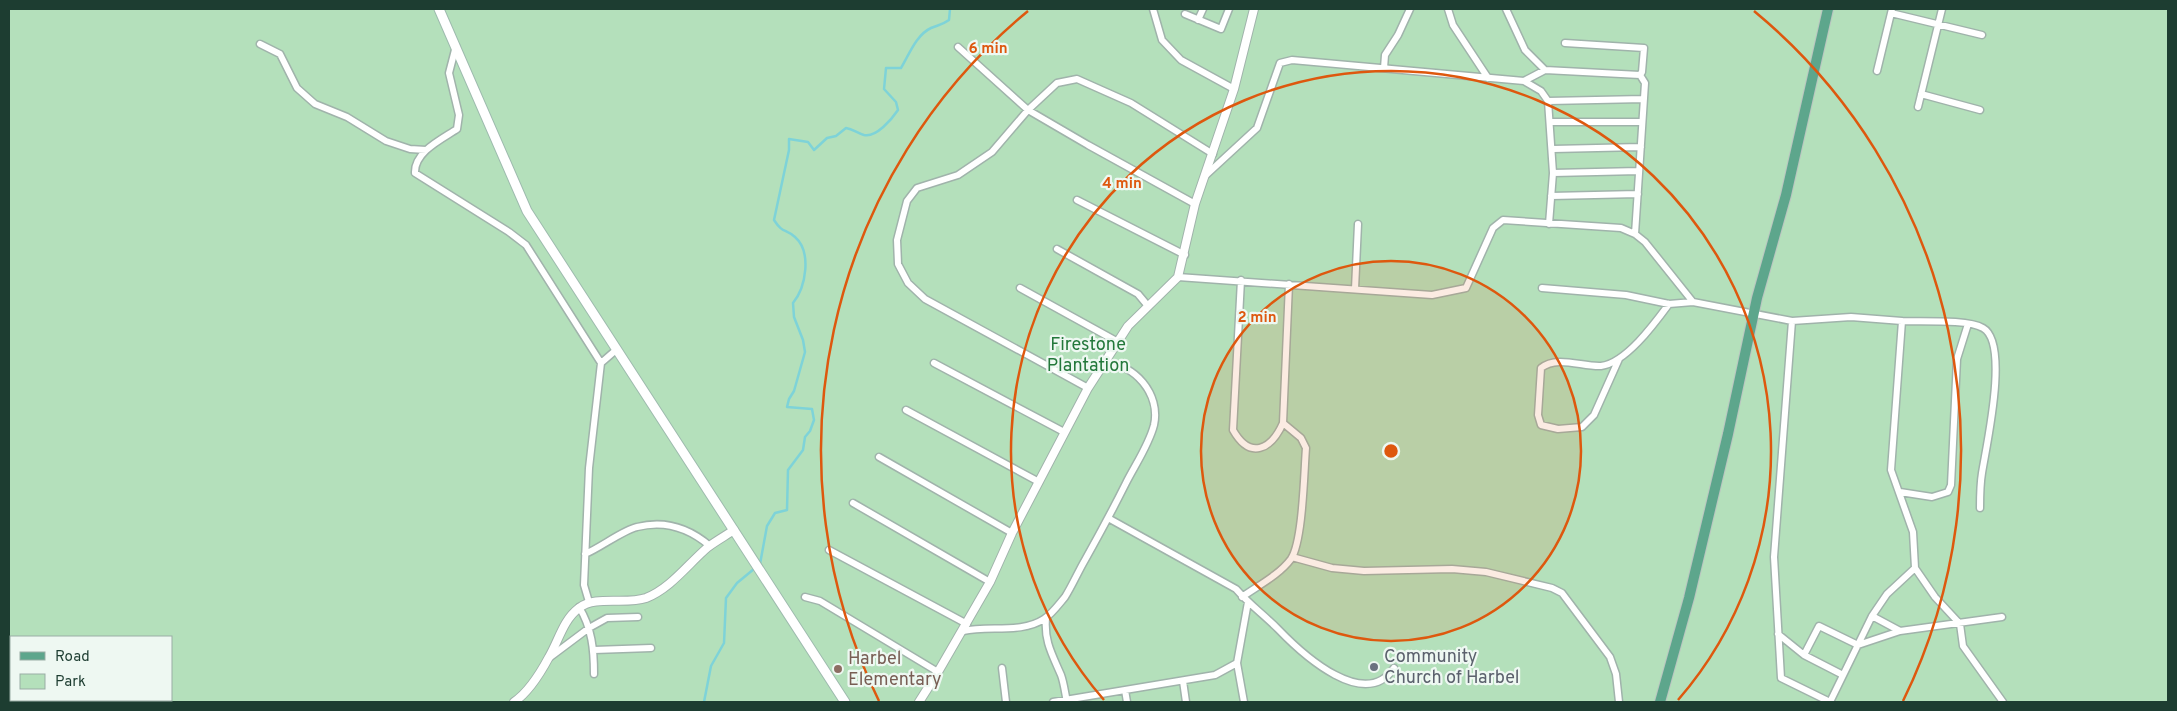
<svg xmlns="http://www.w3.org/2000/svg" width="2177" height="711" font-family="Overpass,sans-serif">
<style>
.green{fill:#b4e0bb;fill-rule:evenodd}
.lines{fill:none;stroke-linecap:round;stroke-linejoin:round}
.stream{stroke:#7ed3d8;stroke-width:2.5}
.minor-casing{stroke:#a0b3ab;stroke-width:9}
.tertiary-casing{stroke:#a0b3ab;stroke-width:10}
.secondary-casing{stroke:#9ebbae;stroke-width:11}
.primary-casing{stroke:#bbc5c1;stroke-width:12}
.minor{stroke:#fff;stroke-width:6}
.tertiary{stroke:#fff;stroke-width:8}
.secondary{stroke:#fff;stroke-width:9}
.primary{stroke:#5da68c;stroke-width:10}
.ring{fill:none;stroke:#de580e;stroke-width:2.5}
.worship-dot{fill:#6b7280;stroke:#eef8f2;stroke-width:2}
.education-dot{fill:#8d6e63;stroke:#eef8f2;stroke-width:2}
.labels{text-anchor:middle;dominant-baseline:central;stroke-width:4.5;stroke-linejoin:round;paint-order:stroke}
.park-label{font-size:18px;fill:#23783b;stroke:#eef8f2}
.worship-label{font-size:18px;fill:#5b616d;stroke:#eef8f2;text-anchor:start}
.education-label{font-size:18px;fill:#785e54;stroke:#eef8f2;text-anchor:start}
.centre{fill:#de580e;stroke:#eef8f2;stroke-width:2.5}
.ring-label{font-size:15px;text-anchor:middle;font-weight:bold;fill:#de580e;stroke:#eef8f2;stroke-width:4.5;stroke-linejoin:round;paint-order:stroke}
</style>
<rect width="100%" height="100%" fill="#deebe4"/>
<path class="green" d="M9 9H2168V702H9ZM11 637H171V700H11Z"/>
<g class="lines">
<path class="stream" d="M704 702 711 666 724 643 726 598 737 583 760 564 767 526 775 513 787 510 788 470 803 450 805 437 810 431 814 420 812 409 787 407 789 399 794 391 805 352 803 340 794 317 793 303C806 287 812 252 795 237 785 228 783 234 774 220L789 150V139L808 142 814 150 827 138 836 136 846 128C853 129 857 133 864 135 876 138 892 119 898 110L896 102 884 89 886 68H901C909 55 916 35 931 28 938 25 942 25 949 20L950 9"/>
<g class="minor-casing">
<path id="minor" d="M1153 9 1162 40 1181 60 1234 89
M1448 9 1453 25 1488 78
M1506 9 1525 50 1545 70
M1891 13 1982 35
M1185 14 1221 29 1229 9
M1198 20 1203 9
M1565 43 1644 48 1642 72 1640 75
M260 44 280 54 297 88 315 104 347 117 386 141 410 149 426 150
M456 46 449 73 459 115 457 129C442 139 414 152 415 173L509 232 526 245 601 363
M958 47 1028 110 1088 145 1195 204
M1384 68 1385 55 1398 35 1410 9
M1877 71 1892 9
M1524 81 1545 70 1640 75 1645 83 1635 234
M1921 94 1980 110
M1548 101 1644 99
M1918 107 1942 9
M1551 122H1642
M1553 149 1641 147
M1553 173 1639 171
M1206 175 1257 128 1280 63 1292 60 1524 81 1541 91 1548 101 1553 173 1549 224
M1551 196 1638 194
M1077 200 1185 255
M1057 249 1138 294 1148 306
M1178 277 1432 295 1466 288 1493 228 1503 220 1621 228 1635 234 1645 242 1693 302 1792 321 1851 317 1902 321 1891 470 1913 532 1915 568 1935 597 1960 624 1963 646 2003 702
M1241 280 1233 430C1250 460 1271 450 1283 423L1289 284
M1020 288 1118 342
M1542 288 1626 295 1669 304 1693 302
M1355 289 1358 224
M1792 321 1774 557 1781 678 1830 702 1872 616 1887 594 1915 568
M1902 321C1921 322 1967 319 1983 328 2010 343 1986 447 1982 473 1980 485 1980 497 1980 508
M1619 359 1594 415 1582 427 1558 429 1541 425 1538 415 1541 368C1557 355 1582 367 1601 366 1626 363 1655 323 1669 304
M934 363 1064 432
M1088 388 925 299 908 283 898 264 897 240 907 201 917 188 958 175 992 152 1028 110 1057 83 1077 79 1131 103 1213 154
M906 410 1039 482
M879 457 1012 533
M1900 492 1932 497 1948 492 1951 485 1957 359 1968 324
M853 503 990 582
M1108 518 1236 589C1249 604 1264 615 1278 629 1304 656 1365 711 1394 668
M829 550 967 624
M585 554C600 548 623 530 637 527 664 520 689 528 710 546
M1292 557 1332 568 1364 571 1452 569 1486 572 1552 588 1562 593 1610 657 1616 674 1619 702
M805 597 820 601 938 672
M1242 597C1259 585 1279 575 1291 559 1303 541 1304 472 1306 448L1301 438 1283 423
M589 602 584 585 589 468 601 363 616 350
M579 607C592 628 594 650 594 674
M1872 616 1900 631 2002 617
M1046 618C1044 641 1052 654 1061 675 1064 683 1065 693 1067 702
M963 631C989 625 1021 634 1044 619 1052 614 1059 604 1065 597 1072 586 1078 572 1085 560 1099 535 1113 509 1126 483 1135 465 1149 445 1154 425 1161 394 1134 363 1104 363
M1778 634 1804 655 1843 675
M594 650 651 648
M1804 655 1819 626 1858 645 1900 631
M549 658 589 628 607 618 638 617
M1002 668 1006 702
M1183 681 1186 702
M1125 690 1127 702
M1053 702 1215 675 1237 663
M1244 702 1237 663 1248 602"/>
</g>
<g class="tertiary-casing">
<path id="tertiary" d="M9 697H11
M53 700 95 702
M514 702C529 692 541 672 549 657 559 640 563 620 579 608 595 595 626 605 646 598 671 588 688 564 708 547 716 541 725 536 734 530
M919 702 938 672 990 582 1012 533 1088 388 1128 326 1178 277 1195 204 1234 89 1254 9"/>
</g>
<g class="secondary-casing">
<path id="secondary" d="M439 9 527 211 845 702"/>
</g>
<g class="primary-casing">
<path id="primary" d="M1660 702 1689 598 1728 434 1757 298 1786 195 1828 9"/>
</g>
<use href="#minor" class="minor"/>
<use href="#tertiary" class="tertiary"/>
<use href="#secondary" class="secondary"/>
<use href="#primary" class="primary"/>
</g>
<circle cx="1391" cy="451" r="190" fill="#de580e" fill-opacity=".12"/>
<g class="ring">
<circle cx="1391" cy="451" r="190"/>
<path d="M1104 700A380 380 0 1 1 1678 700"/>
<path d="M879 701A570 570 0 0 1 1028 11M1754 11A570 570 0 0 1 1903 701"/>
</g>
<circle class="worship-dot" cx="1374" cy="667" r="5"/>
<circle class="education-dot" cx="838" cy="669" r="5"/>
<g class="labels">
<g class="park-label">
<text x="1088" y="345">Firestone<tspan x="1088" dy="21">Plantation</tspan></text>
</g>
<g class="worship-label">
<text x="1384" y="657">Community<tspan x="1384" dy="21">Church of Harbel</tspan></text>
</g>
<g class="education-label">
<text x="848" y="659">Harbel<tspan x="848" dy="21">Elementary</tspan></text>
</g>
</g>
<circle cx="1391" cy="451" r="8" class="centre"/>
<g class="ring-label">
<text x="988" y="53">6 min</text>
<text x="1122" y="188">4 min</text>
<text x="1257" y="322">2 min</text>
</g>
<rect width="2177" height="711" fill="none" stroke="#1d3d31" stroke-width="20"/>
<rect x="10" y="636" width="162" height="65" fill="#eef8f2" stroke="#9aada5"/>
<rect x="20" y="652" width="25" height="8" fill="#5da68c" stroke="#9aada5"/>
<text x="55" y="661" font-size="15" fill="#1d3d31">Road</text>
<rect x="20" y="674" width="25" height="15" fill="#b4e0bb" stroke="#9aada5"/>
<text x="55" y="686" font-size="15" fill="#1d3d31">Park</text>
</svg>
